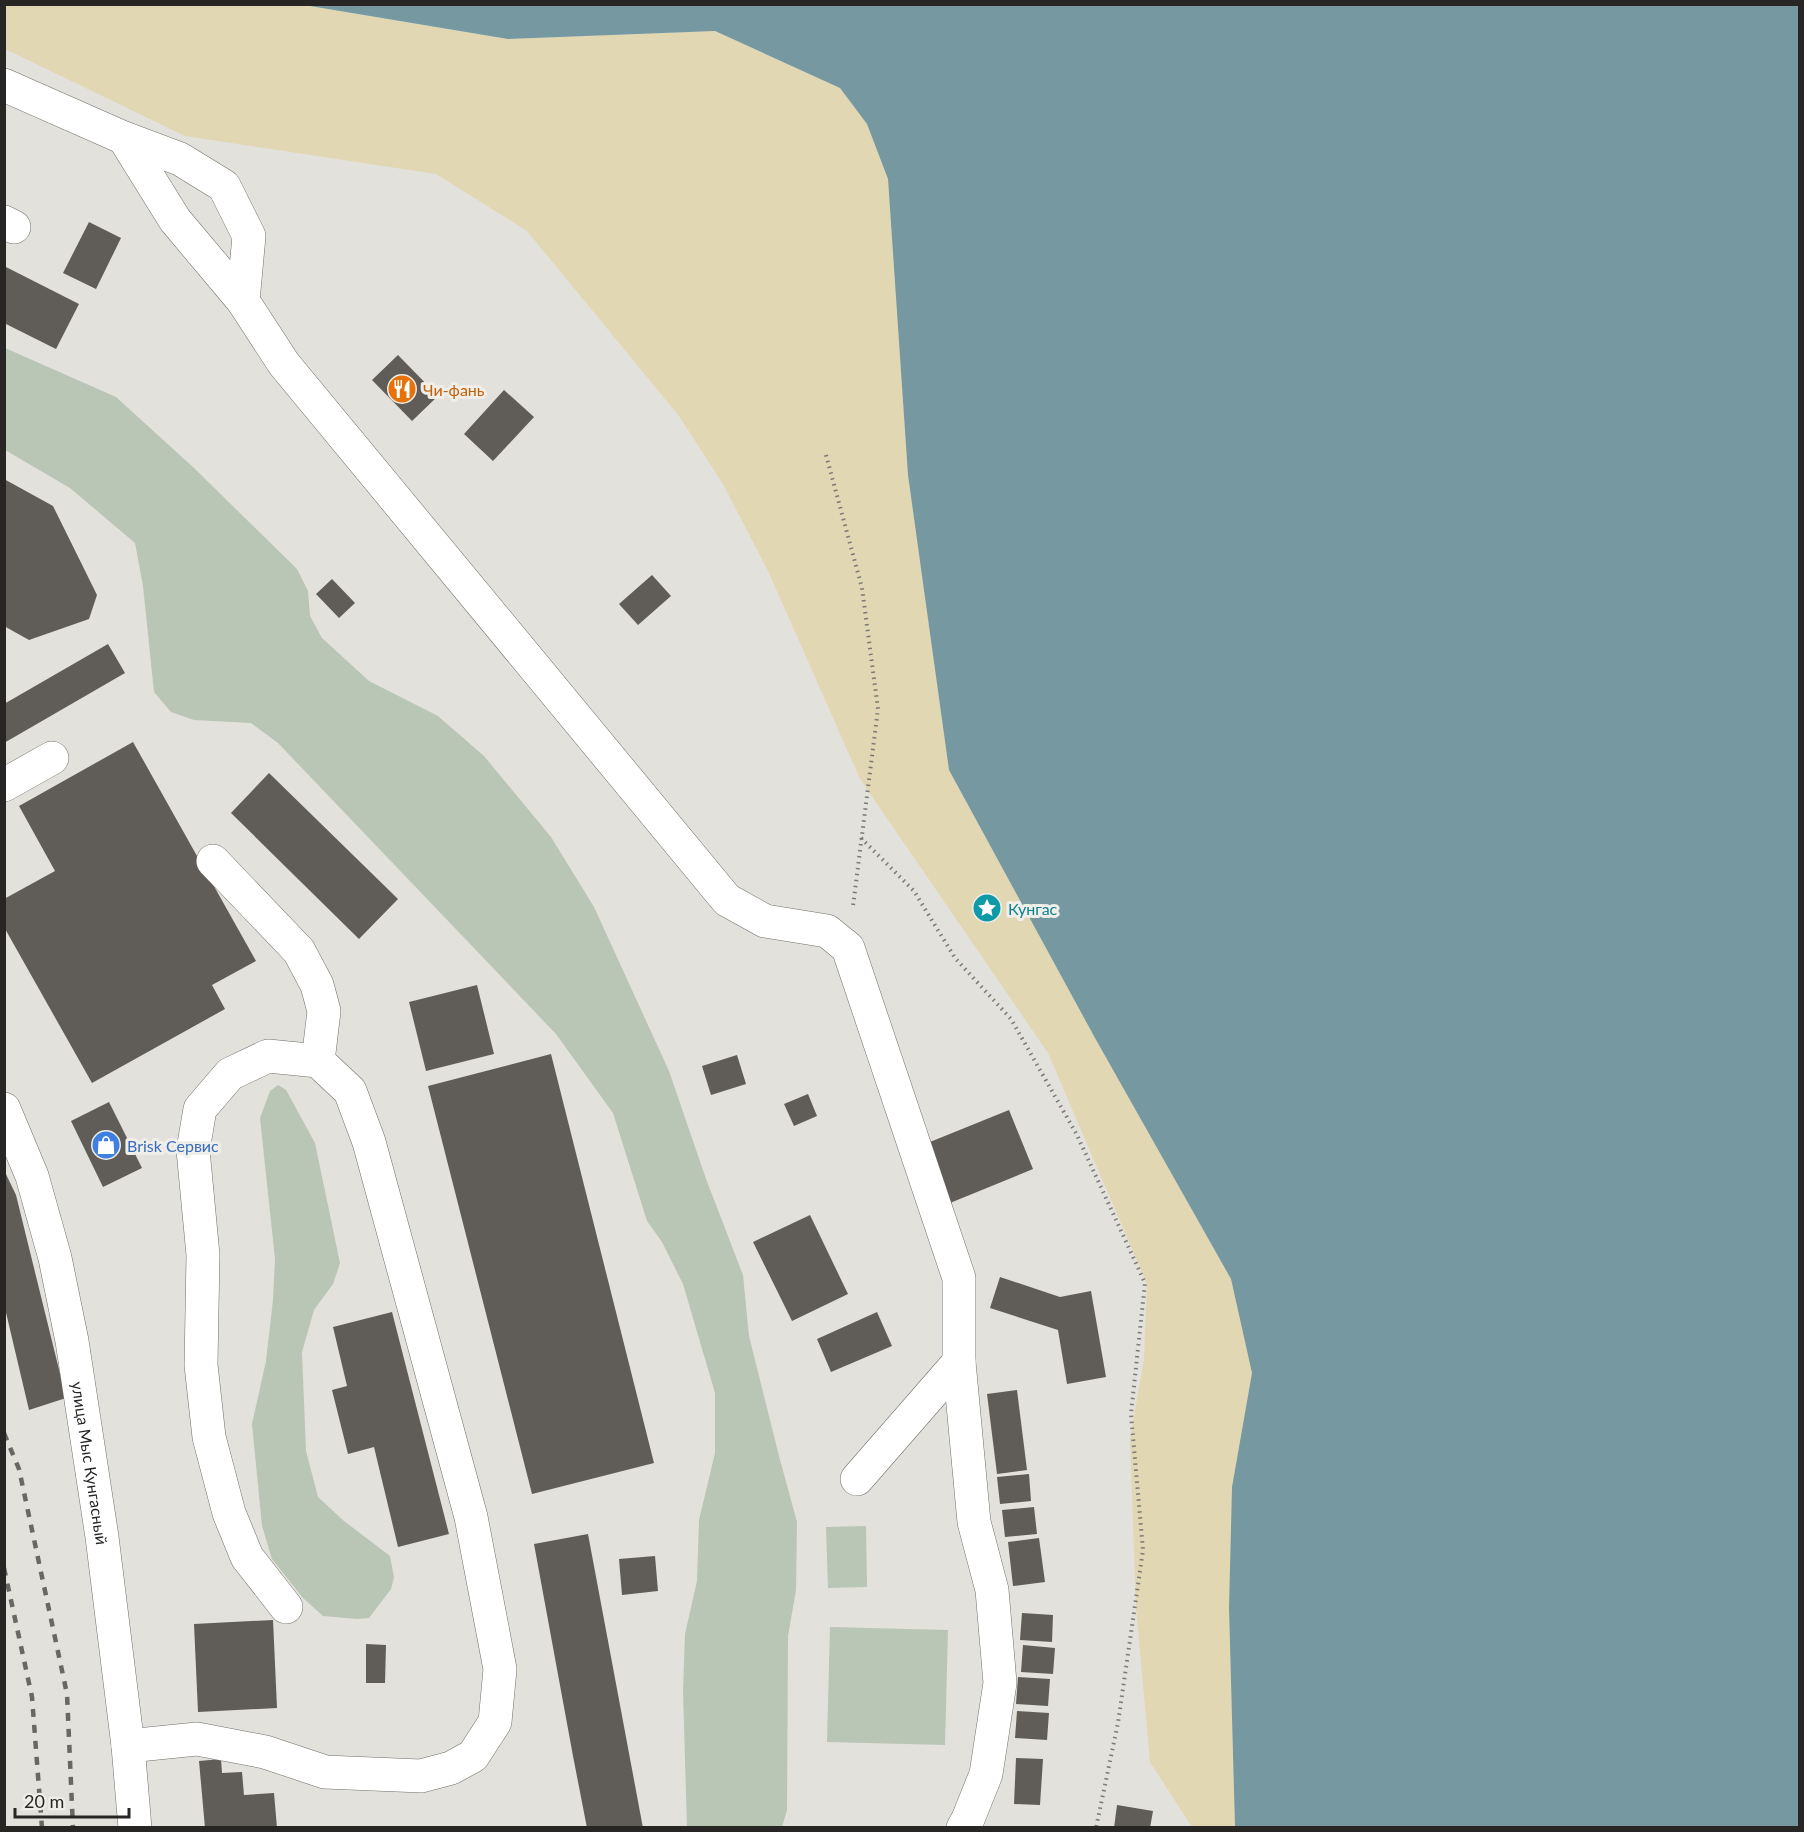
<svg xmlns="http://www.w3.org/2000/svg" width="1804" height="1832" font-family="Lato,sans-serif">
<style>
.green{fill:#b9c5b5}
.sand{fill:#e1d7b3}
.water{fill:#7598a1}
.building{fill:#605c58}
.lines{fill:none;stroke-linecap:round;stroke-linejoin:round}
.minor-casing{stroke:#716f6b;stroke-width:34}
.path{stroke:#7c7a77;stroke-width:4;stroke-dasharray:1.5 4.5;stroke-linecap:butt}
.minor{stroke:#fff;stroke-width:33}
.rail{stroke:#686764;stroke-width:4.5;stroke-dasharray:8 8;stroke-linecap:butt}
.labels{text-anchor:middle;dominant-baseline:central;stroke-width:6;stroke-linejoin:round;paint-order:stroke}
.food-label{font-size:16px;fill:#c56008;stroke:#f0eee9;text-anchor:start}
.culture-label{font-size:16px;fill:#0d838f;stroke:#f0eee9;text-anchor:start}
.shop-label{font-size:16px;fill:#366cbe;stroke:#f0eee9;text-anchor:start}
.street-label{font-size:16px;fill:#272625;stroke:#f0eee9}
</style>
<rect width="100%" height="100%" fill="#e3e1db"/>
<path class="green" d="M5 348 116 397 194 468 297 569 308 591 310 616 322 638 369 681 438 716 484 756 551 837 594 907 669 1071 706 1179 743 1275 749 1336 779 1456 797 1522 796 1590 788 1636 787 1810 782 1827H687L683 1691 685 1634 697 1581 699 1520 715 1453V1393L683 1284 662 1242 647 1221 613 1113 556 1034 278 743 251 723 194 720 171 712 154 692 143 586 135 543 70 488 5 450Z
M278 1085 286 1090 315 1143 340 1263 333 1284 314 1310 302 1352 306 1451 318 1497 344 1521 390 1556 394 1577 391 1589 369 1618 357 1619 323 1616 303 1598 272 1559 262 1526 252 1424 266 1361 273 1300 275 1259 260 1118 270 1091Z
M866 1526 867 1587 828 1588 826 1527Z
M830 1627 948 1630 945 1745 827 1742Z"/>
<path class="sand" d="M4 5H304L508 39 715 31 840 88 867 124 888 179 908 475 949 770 1095 1038 1231 1279 1252 1373 1232 1487 1229 1608 1235 1827H1192L1150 1762 1136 1607 1130 1439 1144 1359 1147 1284 1048 1053 860 779 769 573 723 484 679 416 527 231 436 174 185 136 5 49Z"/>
<path class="water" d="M304 5H1799V1827H1235L1229 1608 1232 1487 1252 1373 1231 1279 1095 1038 949 770 908 475 888 179 867 124 840 88 715 31 508 39Z"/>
<path class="building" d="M89 222 121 238 96 289 63 273Z
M4 266 79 304 56 349 4 323Z
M398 355 438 396 412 421 372 380Z
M504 390 534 417 493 461 464 434Z
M4 479 53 506 97 595 89 619 29 640 4 626Z
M652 575 671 596 638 625 619 604Z
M332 579 355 603 339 618 316 594Z
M108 644 125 673 4 743V704Z
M133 742 256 961 212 985 225 1009 92 1083 4 927V899L55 871 19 806Z
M269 773 398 899 359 939 231 813Z
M477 985 494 1054 426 1071 409 1002Z
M551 1054 654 1463 532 1494 428 1086Z
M737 1055 746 1084 711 1095 702 1066Z
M808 1094 817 1116 794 1126 784 1104Z
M109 1102 142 1168 103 1187 71 1121Z
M1009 1110 1033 1169 950 1203 925 1144Z
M4 1170 16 1195 66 1398 29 1410 4 1304Z
M810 1215 848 1294 792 1321 753 1242Z
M1000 1277 1060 1297 1091 1291 1106 1377 1067 1384 1058 1330 990 1308Z
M392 1312 449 1534 398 1547 374 1447 348 1454 332 1390 347 1386 333 1327Z
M877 1312 892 1346 831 1372 817 1339Z
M1017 1390 1027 1470 997 1474 987 1394Z
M1029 1474 1031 1501 1000 1504 997 1477Z
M1034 1507 1037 1534 1005 1537 1002 1510Z
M588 1534 643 1828H587L573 1756 534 1544Z
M1039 1538 1045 1582 1013 1586 1008 1542Z
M655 1556 658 1591 622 1595 619 1559Z
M1022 1613 1053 1615 1052 1642 1020 1640Z
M273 1620 277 1708 198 1712 194 1624Z
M366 1644 386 1645 385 1683H366Z
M1023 1645 1055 1648 1053 1674 1021 1672Z
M1018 1677 1050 1679 1048 1706 1016 1704Z
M1017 1711 1049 1713 1047 1740 1015 1738Z
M1016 1758 1043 1759 1040 1805 1014 1804Z
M221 1759 222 1773 242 1772 244 1795 274 1793 277 1828H205L199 1761Z
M1117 1805 1153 1811 1150 1828H1114Z"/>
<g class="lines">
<g class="minor-casing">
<g id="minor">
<path d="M4 85 124 138 175 220 243 301 284 364 727 900 765 921 827 931 848 948 959 1278V1362L974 1522 992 1590 1000 1683 986 1774 968 1819 963 1828"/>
<path d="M124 138 180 159 224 186 249 236 243 301"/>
<path d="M4 222 14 227"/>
<path d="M4 785 52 758"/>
<path d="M213 861 299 951 317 985 324 1011 318 1061"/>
<path id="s1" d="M4 1109 32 1176 55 1258 72 1341 102 1537 128 1746 135 1828"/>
<path d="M857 1479 959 1362"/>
<path d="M128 1746 197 1739 265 1752 325 1772 421 1776 451 1768 473 1756 495 1722 500 1669 471 1517 369 1142 350 1091 318 1061 268 1056 230 1074 200 1109 193 1150 203 1255 201 1365 209 1437 229 1513 247 1557 286 1607"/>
</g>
</g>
<path class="path" d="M826 455 862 588 878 709 853 906
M861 838 914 891 955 958 1011 1019 1077 1135 1145 1283 1131 1414 1143 1550 1118 1723 1096 1828"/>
<use href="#minor" class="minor"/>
<path class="rail" d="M4 1433 19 1469 67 1694 73 1828
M4 1568 32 1697 42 1828"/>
</g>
<defs>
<g id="restaurant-disc" transform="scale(1.5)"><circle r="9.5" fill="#e8710a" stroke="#f0eee9"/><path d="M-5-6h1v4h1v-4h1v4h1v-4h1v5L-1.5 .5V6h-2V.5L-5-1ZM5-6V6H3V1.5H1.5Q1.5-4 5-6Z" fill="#fff"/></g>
<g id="sight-disc" transform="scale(1.5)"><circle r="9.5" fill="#0f9aa8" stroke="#f0eee9"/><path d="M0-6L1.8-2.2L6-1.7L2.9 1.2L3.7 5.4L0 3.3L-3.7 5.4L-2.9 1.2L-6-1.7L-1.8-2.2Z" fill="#fff"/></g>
<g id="shop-disc" transform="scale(1.5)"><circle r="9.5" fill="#3f7fe0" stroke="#f0eee9"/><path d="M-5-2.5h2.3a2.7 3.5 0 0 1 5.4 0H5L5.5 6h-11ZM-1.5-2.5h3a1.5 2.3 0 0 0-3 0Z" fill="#fff"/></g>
</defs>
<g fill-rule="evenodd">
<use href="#restaurant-disc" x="402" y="389"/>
<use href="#sight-disc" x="987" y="908"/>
<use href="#shop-disc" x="106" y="1145"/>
</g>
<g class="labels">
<g class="food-label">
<text x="423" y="389">Чи-фань</text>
</g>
<g class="culture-label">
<text x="1008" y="908">Кунгас</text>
</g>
<g class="shop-label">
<text x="127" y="1145">Brisk Сервис</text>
</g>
<g class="street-label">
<text stroke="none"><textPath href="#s1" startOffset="366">улица Мыс Кунгасный</textPath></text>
</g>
</g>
<rect width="1804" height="1832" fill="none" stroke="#272625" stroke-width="12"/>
<path d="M15 1808v9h114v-9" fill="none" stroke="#272625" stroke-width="3"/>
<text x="24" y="1808" font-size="18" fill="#272625" stroke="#f0eee9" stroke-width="4.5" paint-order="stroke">20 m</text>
</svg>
